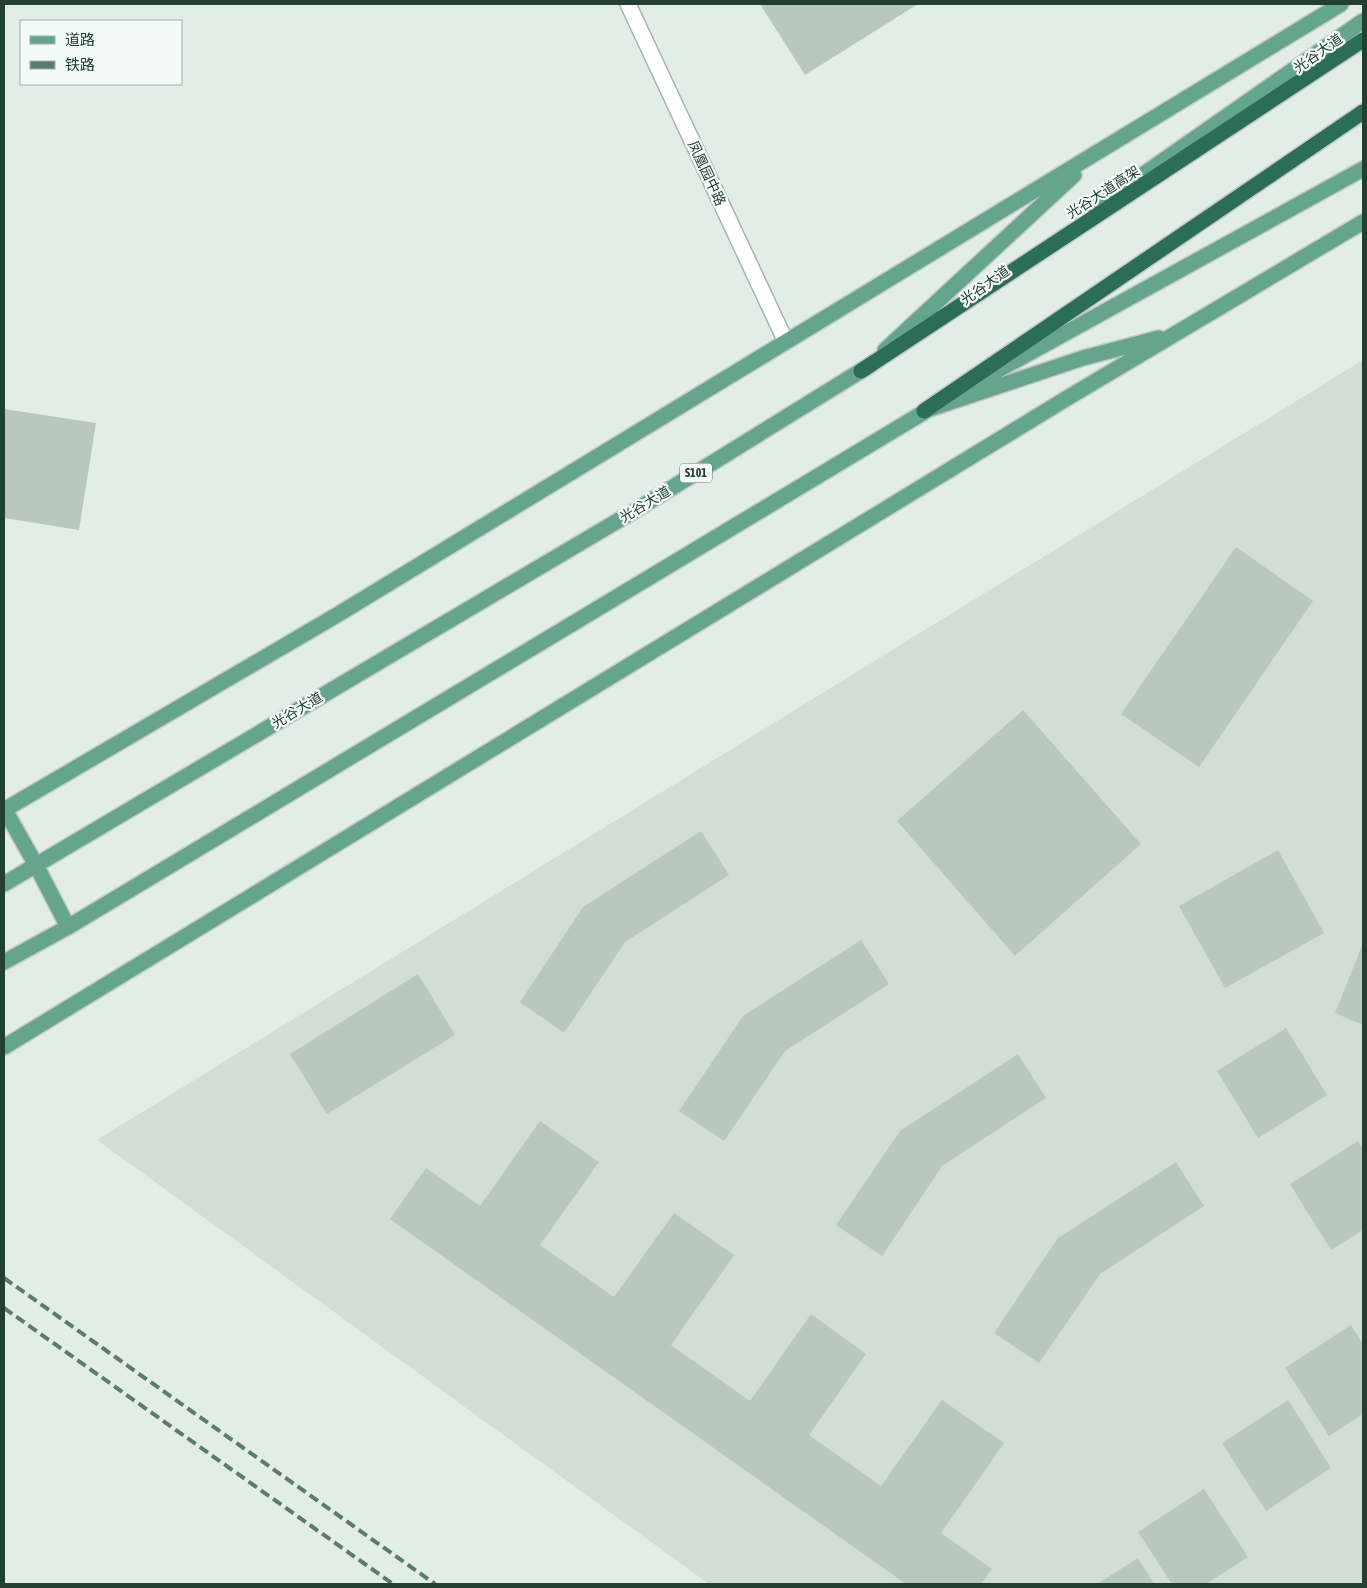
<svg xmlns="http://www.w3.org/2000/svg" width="1367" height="1588" font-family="'Asap Condensed','Noto Sans SC',sans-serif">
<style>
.built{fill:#d1ddd6}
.building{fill:#b8c8c0}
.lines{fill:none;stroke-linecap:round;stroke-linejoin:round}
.street-casing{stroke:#a5b5ae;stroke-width:18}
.primary-casing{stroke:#c1c9c6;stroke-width:18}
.highway-casing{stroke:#c1c9c6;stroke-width:18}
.street{stroke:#fff;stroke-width:15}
.primary{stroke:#65a48d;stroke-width:15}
.highway{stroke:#2c6d58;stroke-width:15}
.rail{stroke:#5c7b6f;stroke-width:4;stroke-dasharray:10 5;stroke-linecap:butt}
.labels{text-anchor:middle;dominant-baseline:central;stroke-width:4.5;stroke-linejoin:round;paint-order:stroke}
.shield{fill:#f3f9f6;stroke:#61776e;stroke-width:1}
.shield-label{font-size:12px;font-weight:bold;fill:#223f34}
.street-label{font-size:14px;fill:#223f34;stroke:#f3f9f6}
</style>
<rect width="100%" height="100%" fill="#e3ede7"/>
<path class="built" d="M1363 360V1584H709L97 1140Z"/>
<path class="building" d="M760 4H918L805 75Z
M4 409 96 423 79 530 4 518Z
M1236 547 1313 601 1199 767 1121 714Z
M1023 710 1141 844 1015 956 897 821Z
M701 831 729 875 625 942 564 1033 520 1002 583 907Z
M1278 850 1324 933 1225 988 1179 906Z
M861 940 889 984 785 1051 724 1141 679 1111 743 1016Z
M1363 943V1025L1335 1013Z
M418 974 455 1035 327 1114 290 1054Z
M1286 1028 1327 1095 1258 1138 1217 1071Z
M1018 1054 1046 1098 942 1166 882 1256 836 1225 900 1131Z
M540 1121 599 1162 540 1245 614 1297 674 1213 734 1255 671 1345 750 1401 811 1314 866 1354 809 1435 881 1486 942 1400 1004 1443 941 1533 992 1569 981 1584H906L390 1219 426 1168 480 1206Z
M1358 1141 1363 1149V1230L1331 1250 1290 1184Z
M1176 1162 1204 1206 1100 1274 1039 1363 994 1333 1058 1238Z
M1351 1325 1363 1344V1414L1329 1436 1285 1368Z
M1288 1400 1331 1468 1266 1511 1222 1443Z
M1204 1489 1248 1557 1206 1584H1172L1138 1532Z
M1138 1558 1154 1584H1097Z"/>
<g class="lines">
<g class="street-casing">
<path id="street" d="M628 4 786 342"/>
</g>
<g class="primary-casing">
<path id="primary" d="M1094 209 1363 21
M885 350 1074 175
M975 383 1363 169
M930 409 1083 358 1159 338
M4 810 337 615 1341 4
M5 810 36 865 68 927
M4 884 636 510 872 364
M4 962 68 927 936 405
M4 1047 1069 397 1363 222"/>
</g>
<g class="highway-casing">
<path id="highway" d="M861 371 1363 40
M924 411 1363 112"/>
</g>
<use href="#street" class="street"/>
<use href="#primary" class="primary"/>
<use href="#highway" class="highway"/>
<path class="rail" d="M4 1278 435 1584
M4 1308 393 1584"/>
</g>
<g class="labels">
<rect class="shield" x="680" y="463.5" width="32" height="19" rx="4"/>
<g class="shield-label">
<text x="696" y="473">S101</text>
</g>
<g class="street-label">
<text transform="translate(1318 53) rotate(-35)">光谷大道</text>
<text transform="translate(707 173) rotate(65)">凤凰园中路</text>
<text transform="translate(1103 192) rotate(-33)">光谷大道高架</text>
<text transform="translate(985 285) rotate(-35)">光谷大道</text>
<text transform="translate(645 504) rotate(-31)">光谷大道</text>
<text transform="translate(297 710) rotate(-31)">光谷大道</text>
</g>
</g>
<rect width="1367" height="1588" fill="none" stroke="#223f34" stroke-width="10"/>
<rect x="20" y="20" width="162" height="65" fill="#f3f9f6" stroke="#9fafa8"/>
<rect x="30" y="36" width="25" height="8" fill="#65a48d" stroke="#9fafa8"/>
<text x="65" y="45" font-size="15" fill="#223f34">道路</text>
<rect x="30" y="61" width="25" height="8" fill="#5c7b6f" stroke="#9fafa8"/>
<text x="65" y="70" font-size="15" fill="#223f34">铁路</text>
</svg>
